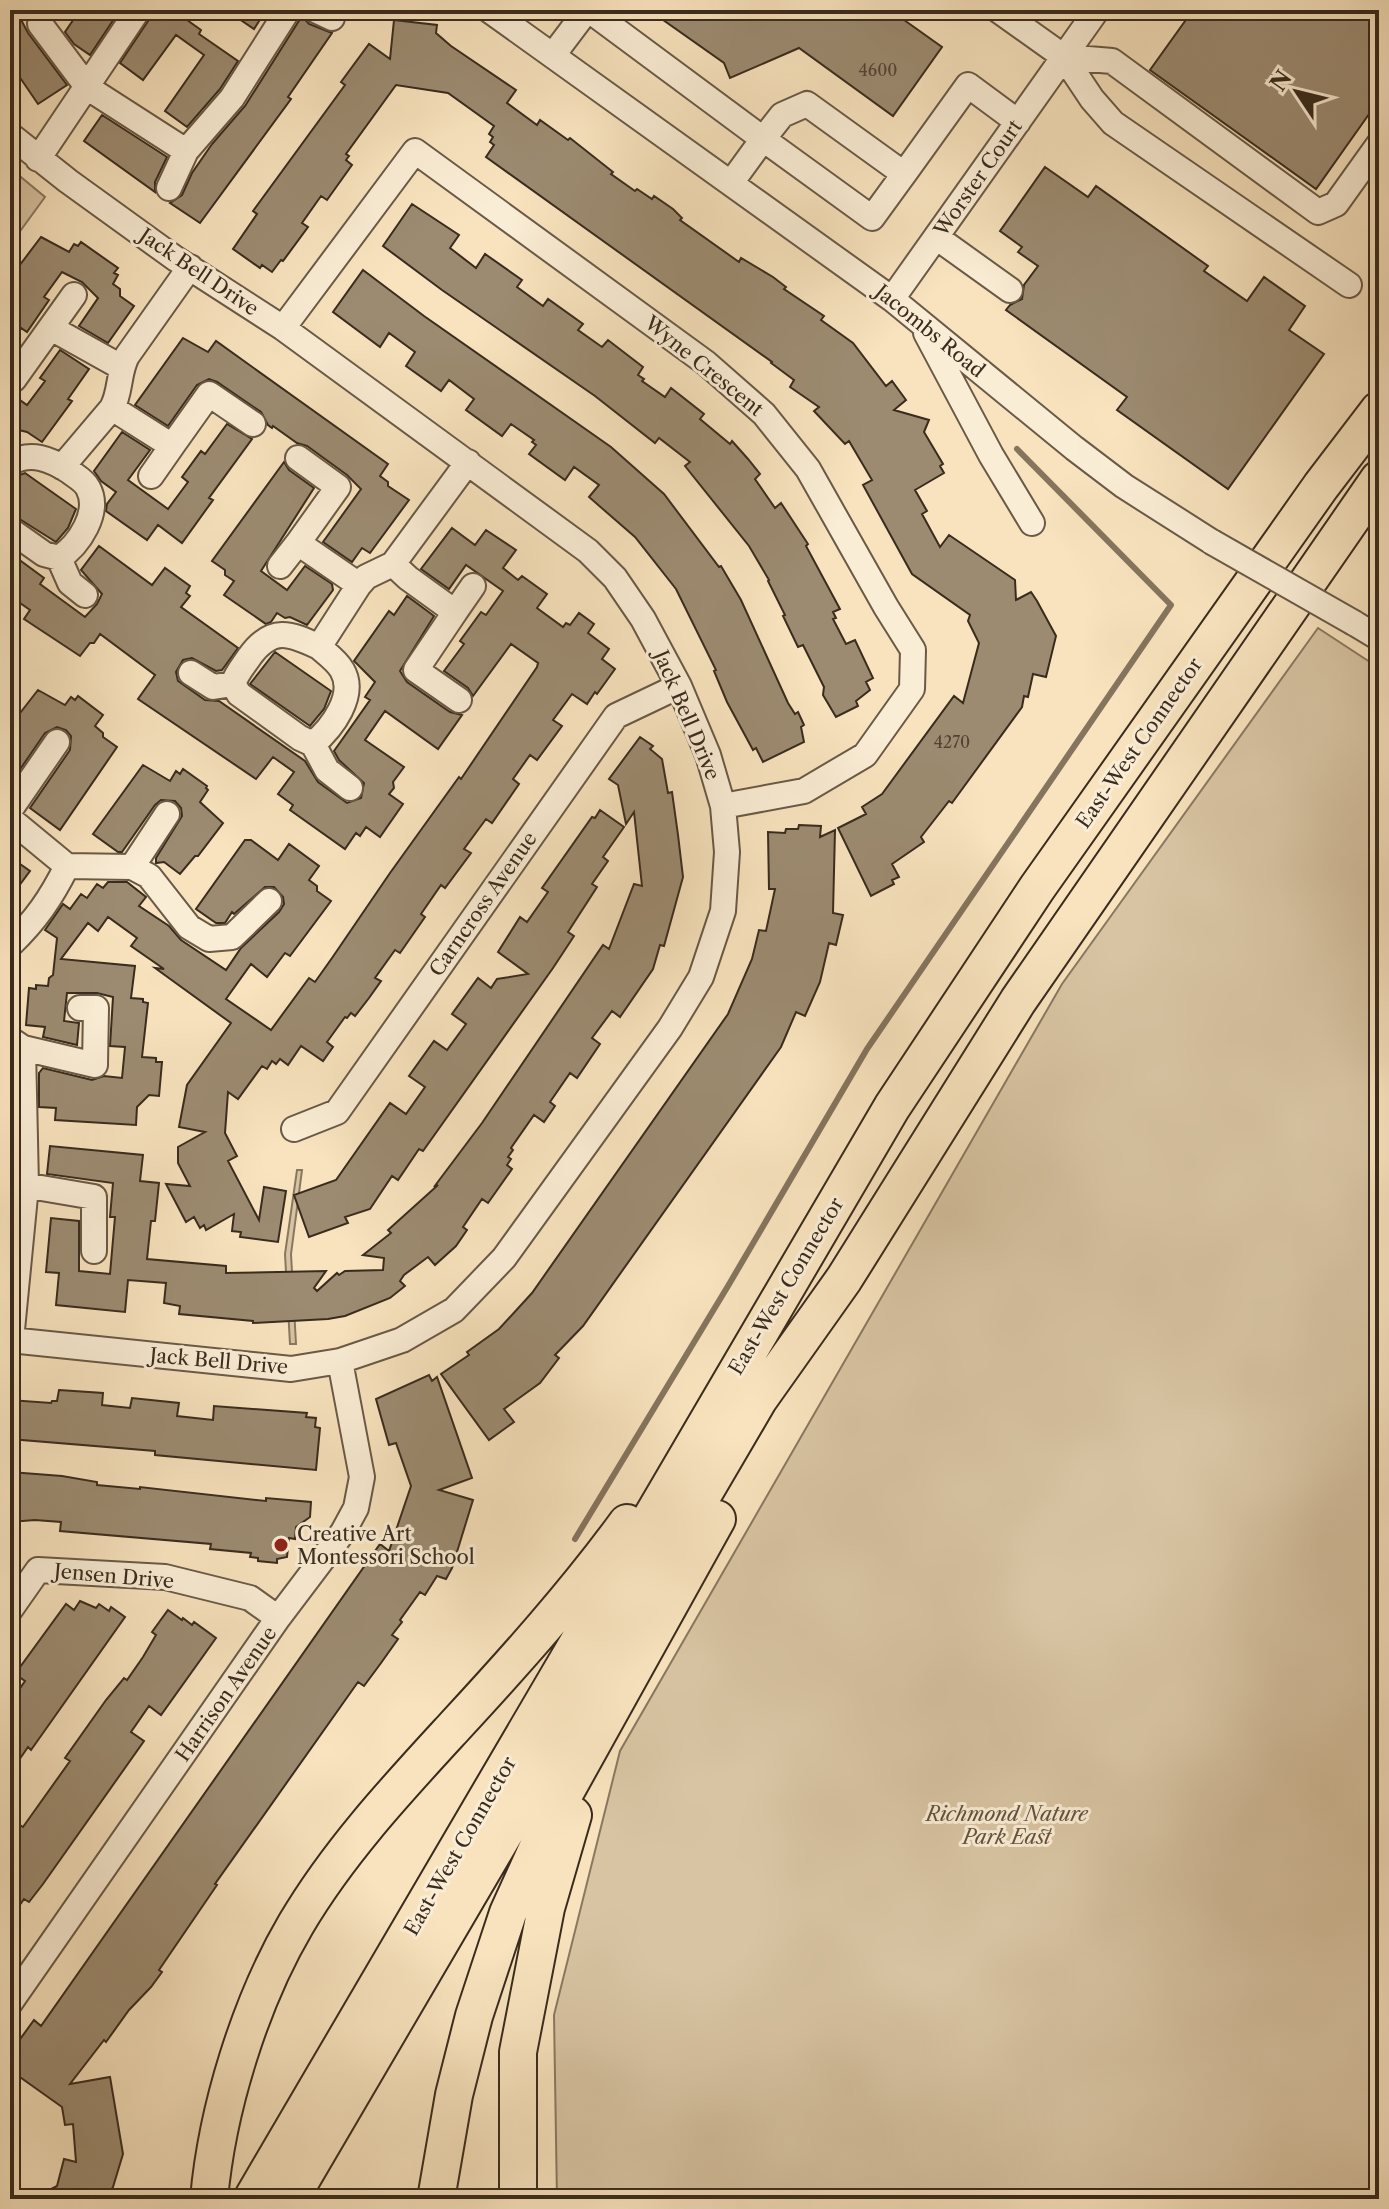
<svg xmlns="http://www.w3.org/2000/svg" width="1389" height="2209" font-family="'Libre Caslon Text',serif">
<style>
.green{fill:#d8c4a3;stroke:#887860;stroke-width:2}
.lines{fill:none;stroke-linecap:round;stroke-linejoin:round}
.stream{stroke:#85745e;stroke-width:6}
.building{fill:#9c8b71;stroke:#392b1e;stroke-width:2}
.minor-casing{stroke:#695946;stroke-width:28}
.highway-casing{stroke:#392b1e;stroke-width:40}
.minor{stroke:#faedd5;stroke-width:24}
.highway{stroke:#f8e3be;stroke-width:36}
.minor-bridge-casing{stroke:#695946;stroke-width:28;stroke-linecap:butt}
.minor-bridge{stroke:#faedd5;stroke-width:24}
.poi-dot{fill:#8f2418;stroke:#faedd5;stroke-width:3}
.labels{text-anchor:middle;dominant-baseline:central;stroke-width:6;stroke-linejoin:round;paint-order:stroke}
.number-label{font-size:16px;fill:#524333}
.street-label{font-size:20px;fill:#392b1e;stroke:#faedd5}
.poi-label{font-size:20px;fill:#392b1e;stroke:#faedd5;text-anchor:start}
.park-label{font-size:20px;font-style:italic;fill:#61513f;stroke:#faedd5}
</style>
<rect width="100%" height="100%" fill="#f8e3be"/>
<filter id="stains"><feTurbulence type="fractalNoise" baseFrequency=".0025" numOctaves="4"/><feColorMatrix values="0 0 0 0 .2 0 0 0 0 .09 0 0 0 0 .02 0 0 0 .5 -.17"/></filter>
<radialGradient id="worn" r=".72"><stop offset=".6" stop-color="#630" stop-opacity="0"/><stop offset="1" stop-color="#630" stop-opacity=".3"/></radialGradient>
<path class="green" d="M10 168 45 197 10 245Z
M1318 628 1379 668V2199H557L554 2015 620 1751 1062 984Z
M297 1170H302L291 1254 296 1344H290L285 1254Z"/>
<g class="lines">
<path class="stream" d="M575 1539 728 1286 867 1049 1171 605 1017 449"/>
</g>
<path class="building" d="M10 10H16L28 33 67 85 38 104 10 63Z
M80 10H120L90 55 74 44 65 32Z
M153 10H173L201 30 199 34 238 61 220 89 187 127 165 111 204 55 176 35 143 80 120 63 150 18Z
M226 10H266L254 29Z
M649 10H890L942 47 893 116 799 48 730 78 724 63Z
M1193 10H1379V100L1316 189 1150 70Z
M302 16 309 24 332 33 288 97 291 99 200 223 170 203 182 195 192 173 212 144 245 106Z
M394 20 437 25 436 33 451 46 516 90 507 103 537 125 540 120 568 140 570 138 613 172 611 174 635 191 637 189 652 199 654 196 673 209 682 218 680 220 739 262 741 258 773 277 786 287 784 289 824 316 821 320 853 343 886 386 892 381 906 400 894 410 929 420 924 432 943 464 940 466 944 473 915 490 927 511 922 514 940 547 949 535 1015 580 1016 600 1031 592 1037 601 1056 636 1046 677 1033 674 1028 697 1024 696 1022 707 952 803 949 801 921 837 924 842 892 864 899 877 892 880 894 884 871 896 838 828 866 814 862 807 882 794 954 696 963 703 979 643 968 621 970 615 912 574 863 485 872 480 849 441 845 444 814 411 819 407 790 387 794 380 771 363 772 362 486 157 494 145 490 142 493 137 489 134 494 126 448 93 396 85 346 154 349 156 346 160 352 165 327 200 321 196 302 223 308 227 283 261 281 260 272 272 262 265 260 268 233 249 257 214 253 211 345 85 341 82 369 44 390 59Z
M102 115 167 157 155 182V192L84 141Z
M1045 167 1088 197 1096 186 1208 266 1204 271 1247 301 1264 277 1305 306 1289 330 1324 354 1228 489 1117 410 1127 397 1006 310 1010 305 1022 299 1024 285 1038 266 1018 252 1022 247 1000 231Z
M412 204 459 235 450 248 476 268 485 254 522 280 517 287 543 306 548 299 583 324 578 330 602 347 608 340 643 367 638 375 644 379 642 381 665 397 671 388 704 414 700 419 730 444 732 441 748 459 760 474 755 479 775 508 781 503 808 544 806 546 840 609 833 612 836 618 833 619 846 644 855 640 873 678 866 682 870 690 856 701 858 706 836 717 823 695 824 687 803 645 798 647 783 616 785 615 768 581 769 580 749 546 685 466 690 462 659 438 655 443 595 396 442 290 383 246Z
M41 237 69 252 74 244 78 246 81 242 118 268 114 273 118 275 113 284 120 289V296L134 306 108 343 79 326 98 298 82 282 62 272 44 297 49 300 27 332 21 328 10 344V278Z
M363 270 424 316 611 447 664 494 719 567 721 566 741 600 788 703 795 714 798 712 804 725 801 727 804 742 763 762 756 748 753 750 727 702 714 671 716 670 676 589 635 537 589 497 599 485 574 467 565 480 529 454 536 445 532 442 534 440 511 424 502 436 466 410 474 399 449 380 441 391 406 366 415 352 389 333 380 347 333 312Z
M183 338 208 352 216 341 388 464 380 476 388 482V486L409 500 370 553 362 548 352 562 323 542 361 489 347 475 307 446 297 443 273 426 272 428 268 425 261 412 217 382 209 379 197 385 168 426 135 405Z
M60 350 89 369 68 399 72 401 42 442 27 432 10 428V393L27 405 45 381 40 378Z
M227 424 252 439 209 498 213 500 182 543 158 525 147 540 106 511 107 504 116 492 101 481 94 471 122 432 150 450 128 480 168 509 188 482 182 477 201 451 205 454Z
M284 462 289 470 314 488 261 571 287 590 305 566 332 584 333 590 307 625 290 617 285 618 277 613 271 622 266 624 224 595 234 581 225 575V570L212 561Z
M25 473 76 509 68 528 56 542 10 513V487L17 476Z
M452 528 475 545 486 530 516 550 503 568 518 580 522 576 547 594 537 608 563 627 566 623 570 625 579 613 594 624 588 633 609 649 602 659 615 669 597 694 595 692 587 704 572 694 553 720 562 726 537 760 530 755 513 779 519 784 492 823 486 819 464 849 471 853 445 888 441 885 421 914 425 917 400 953 395 950 375 978 381 981 369 998 355 1016 351 1013 347 1018 345 1017 327 1042 333 1047 323 1061 301 1046 288 1065 280 1059 276 1064 272 1061 267 1069 262 1066 238 1099 228 1092 225 1133 237 1156 228 1161 259 1220 264 1187 286 1191 278 1242 240 1237 241 1232 232 1231 234 1214 206 1230 204 1225 200 1228 194 1217 186 1222 166 1184 190 1186 178 1163V1147L205 1132 179 1127 187 1085 231 1023 155 968 164 969 131 946 137 938 108 917 98 931 88 923 61 959 135 966 131 998 143 999V1002L148 1003 142 1057 156 1058V1062H162L159 1096 149 1095 137 1107 136 1125 55 1120 56 1108 39 1107V1073L43 1068 92 1080 104 1076 122 1078 125 1047 110 1046 113 997 97 993H67L64 1021 79 1023 77 1045 43 1037 45 1027 26 1025 29 988 36 989V985L48 986 49 978 53 975 57 938 45 930 63 904 70 909 81 894 87 898 97 884 103 888 108 882H127L146 897 139 906 169 926 181 940 226 970 241 948 279 912 284 904 283 897 274 887H265L234 914 232 912 225 923H216L196 909 245 840H251L278 860 289 844 319 866 309 880 317 886V891L331 901 290 956 285 953 267 977 251 964 226 999 271 1030 309 978 315 982 332 958 390 873 459 777 461 779 537 667 538 663 511 644 473 696 468 688 444 671 464 644 460 641 481 612 486 615 503 591 466 565 449 589 421 569Z
M99 546 152 585 165 568 190 586 186 593 190 596 181 607 238 648 222 670 216 671 192 658 183 660 176 672 178 681 205 700 219 701 305 761 318 782 347 803 361 798 364 783 339 760 334 751 370 700 365 697 375 682 354 661 389 611 394 615 407 596 434 616 400 671 407 682 450 712 462 715 438 749 385 711 365 740 404 767 393 782 394 788 389 794 403 804 380 837 366 827 360 836 356 833 345 849 290 810 293 805 278 794 294 772 273 757 256 779 138 699 155 675 100 634 94 643H90L80 656 24 619 30 610 10 596V553L44 578 40 584 85 617 97 604 102 594 81 570Z
M275 652 331 691 324 709 310 726 250 684Z
M38 690 65 705 71 697 75 700 78 696 103 715 95 726 103 733V737L117 747 60 830 30 808 70 750 71 736 66 730 57 727 45 733 10 784V726Z
M640 737 653 746 650 749 662 759 668 793 672 792 678 835 683 877 664 946 660 945 653 969 620 1017 612 1011 592 1038 600 1044 577 1078 570 1073 550 1102 555 1106 544 1122 534 1115 511 1148 513 1150 508 1157 511 1159 507 1165 512 1169 488 1203 482 1199 463 1227 467 1230 456 1246 435 1265 428 1257 404 1275 400 1281 405 1286 390 1298 345 1316 328 1319 253 1323V1321L179 1314 180 1306 164 1303 166 1283 128 1280 125 1312 56 1305 59 1273 46 1272 51 1218 79 1221V1271L110 1274 115 1217H110L113 1183 47 1174 50 1146 143 1155 140 1181 159 1183 155 1221H151L147 1259 226 1266V1273L326 1271 314 1288 317 1291 337 1273 339 1275 345 1271 383 1270 384 1258 363 1255 391 1233 388 1230 438 1185 434 1187 482 1123 603 945 609 949 634 884 642 886 634 812 626 824 618 785 609 779Z
M143 765 170 781 176 771 180 774 183 769 207 786 206 788 208 790 200 802 223 823 198 856H195L180 874 164 862 156 863V858L182 816 181 808 175 801 161 800 155 805 122 852H118L93 834Z
M600 810 624 827 603 857 608 861 592 884 597 887 568 932 574 936 553 968 423 1151 419 1149 398 1180 392 1176 370 1209 345 1217 348 1223 309 1237 294 1195 336 1180 390 1103 406 1114 425 1087 409 1076 434 1041 447 1050 466 1024 452 1014 478 978 491 988 497 979 528 974 498 952 520 917 527 922 548 892 542 888 592 817 595 818Z
M799 825 821 826 820 837 835 830 833 913 843 915 836 945 829 943 820 982 805 1016 796 1012 781 1047 583 1326 555 1355 559 1358 540 1383 504 1409 514 1422 489 1440 441 1374 469 1355 467 1352 499 1329 532 1293 728 1014 752 959 759 930 766 931 775 889H769L768 832 785 833 786 829H798Z
M10 857 30 871 10 898Z
M429 1375 432 1381 437 1377 472 1478 439 1490 473 1500 452 1568 446 1579 437 1576 425 1595 420 1592 400 1620 402 1622 392 1635 398 1639 381 1663 364 1686 358 1682 215 1884 217 1885 159 1970 162 1972 151 1987 129 2010 106 2042 104 2040 70 2084 110 2077 123 2154 113 2187 104 2199H32L57 2186 64 2159 76 2162 73 2124 65 2125 62 2107 10 2070V2053L34 2020 41 2026 380 1544 389 1551 411 1486 396 1443 389 1445 376 1399Z
M59 1390 103 1393 102 1405 130 1408 132 1398 179 1403 177 1416 213 1420 214 1406 307 1413 306 1417 316 1418 315 1427 320 1428 316 1470 155 1455V1451L10 1439V1400L51 1403 52 1401H57Z
M10 1472 62 1476 97 1482V1485L140 1489V1487L266 1501V1498L311 1502 310 1517 296 1527 295 1539 289 1538 287 1557 277 1559V1563L258 1561V1558L250 1557 251 1553 210 1549 211 1544 60 1531 61 1522 35 1520 10 1522Z
M80 1601 96 1608 99 1604 109 1611 111 1607 125 1617 31 1750 28 1747 10 1773V1703L25 1681 15 1674 66 1604 74 1610Z
M168 1610 182 1620 183 1618 192 1625 194 1622 216 1638 161 1715 149 1706 131 1732 144 1741 43 1884 29 1902 24 1899 10 1919V1839L20 1825 23 1827 70 1761 65 1758 106 1700 124 1678 127 1680 143 1657 156 1635 152 1632Z"/>
<g class="lines">
<g class="minor-casing">
<path id="minor" d="M315 10 332 18
M489 10 892 299 1074 448 1124 486 1212 542
M589 10 763 139 731 183
M998 10 1064 57 1092 99 1113 123 1349 285
M40 24 88 88 186 151 232 98 288 10
M553 55 587 10
M1064 57 1112 61 1318 212 1336 204 1379 144
M10 135 68 181 176 259 283 328 588 551 615 578 643 619 679 686 708 755 723 806 727 852 723 911 701 977 670 1028 504 1258 454 1310 402 1340 340 1361 291 1369 10 1340
M38 159 138 10
M904 174 872 218 763 139 782 115 807 104 904 174 968 85 1018 122
M169 188 186 151
M936 237 1010 290
M892 299 1097 10
M51 328 121 367
M283 328 415 151 706 363 764 414 808 469 886 607 913 650 912 689 865 755 804 791 723 806
M926 333 991 455 1032 523
M10 376 14 379 74 295
M112 408 172 446 209 394 253 424
M298 458 338 487 298 543 359 585
M10 463C31 451 50 459 69 471 75 476 84 480 88 488 101 512 79 545 59 558L44 554 10 530
M62 467 112 408C121 392 118 373 127 356L190 267
M151 476 172 446
M59 558 70 583 85 595
M393 564 408 578 455 612 416 670 459 700
M280 566 298 543
M455 612 473 586
M1354 623 1379 638
M319 647C290 633 272 626 250 656 244 665 236 674 233 684L239 694 300 738 313 744C332 728 357 695 342 670 337 661 327 654 319 647L359 585 366 577 393 564 468 462
M191 673 213 687 233 684
M313 744 327 770 350 788
M10 810 57 742
M10 819 67 866C51 898 36 920 10 945
M67 866 132 867 149 876 189 927 209 939 232 937 269 901
M132 867 167 814
M11 1040 23 1048 95 1065 96 1008H80
M294 1129 337 1112 616 716 679 686
M12 1183 94 1197V1251
M11 1340 26 1186 23 1048
M10 1610 38 1570 165 1577 250 1598 278 1618
M10 2003 278 1618 343 1532 356 1508 362 1477 340 1361"/>
</g>
<g class="highway-casing">
<path id="highway" d="M209 2199C217 2109 250 2002 296 1924 339 1851 398 1788 455 1726 515 1661 575 1594 627 1523
M252 2199 892 1107 1037 888 1321 486 1379 410
M290 2199 759 1399 844 1279 1018 1001 1379 479
M436 2199 454 2095 474 2016 508 1913 552 1816 717 1519
M518 2199V2052L546 1908 573 1815"/>
</g>
<use href="#minor" class="minor"/>
<use href="#highway" class="highway"/>
<g class="minor-bridge-casing">
<path id="minor-bridge" d="M1212 542 1354 623"/>
</g>
<use href="#minor-bridge" class="minor-bridge"/>
</g>
<circle class="poi-dot" cx="281" cy="1545" r="8"/>
<g class="labels">
<g class="number-label">
<text x="878" y="70">4600</text>
<text x="952" y="742">4270</text>
</g>
<g class="street-label">
<text transform="translate(978 178) rotate(-55)">Worster Court</text>
<text transform="translate(199 272) rotate(34)">Jack Bell Drive</text>
<text transform="translate(930 331) rotate(39)">Jacombs Road</text>
<text transform="translate(704 366) rotate(39)">Wyne Crescent</text>
<text transform="translate(687 715) rotate(67)">Jack Bell Drive</text>
<text transform="translate(1139 743) rotate(-55)">East-West Connector</text>
<text transform="translate(483 904) rotate(-55)">Carncross Avenue</text>
<text transform="translate(786 1286) rotate(-59)">East-West Connector</text>
<text transform="translate(219 1361) rotate(5)">Jack Bell Drive</text>
<text transform="translate(114 1576) rotate(5)">Jensen Drive</text>
<text transform="translate(226 1694) rotate(-55)">Harrison Avenue</text>
<text transform="translate(460 1846) rotate(-60)">East-West Connector</text>
</g>
<g class="poi-label">
<text x="297" y="1534">Creative Art<tspan x="297" dy="23">Montessori School</tspan></text>
</g>
<g class="park-label">
<text x="1007" y="1814">Richmond Nature<tspan x="1007" dy="23">Park East</tspan></text>
</g>
</g>
<rect width="1389" height="2209" fill="none" stroke="#f8e3be" stroke-width="40"/>
<rect x="12" y="12" width="1365" height="2185" fill="none" stroke="#392b1e" stroke-width="4"/>
<rect x="20" y="20" width="1349" height="2169" fill="none" stroke="#392b1e" stroke-width="2"/>
<g transform="translate(1297 92) rotate(305)" stroke="#faedd5" stroke-width="6" paint-order="stroke">
<path d="M0-6L14 30L0 20L-14 30Z" fill="#392b1e"/>
<text y="-12" font-size="22" font-weight="bold" text-anchor="middle" fill="#392b1e">N</text>
</g>
<rect width="100%" height="100%" filter="url(#stains)"/>
<rect width="100%" height="100%" fill="url(#worn)"/>
</svg>
